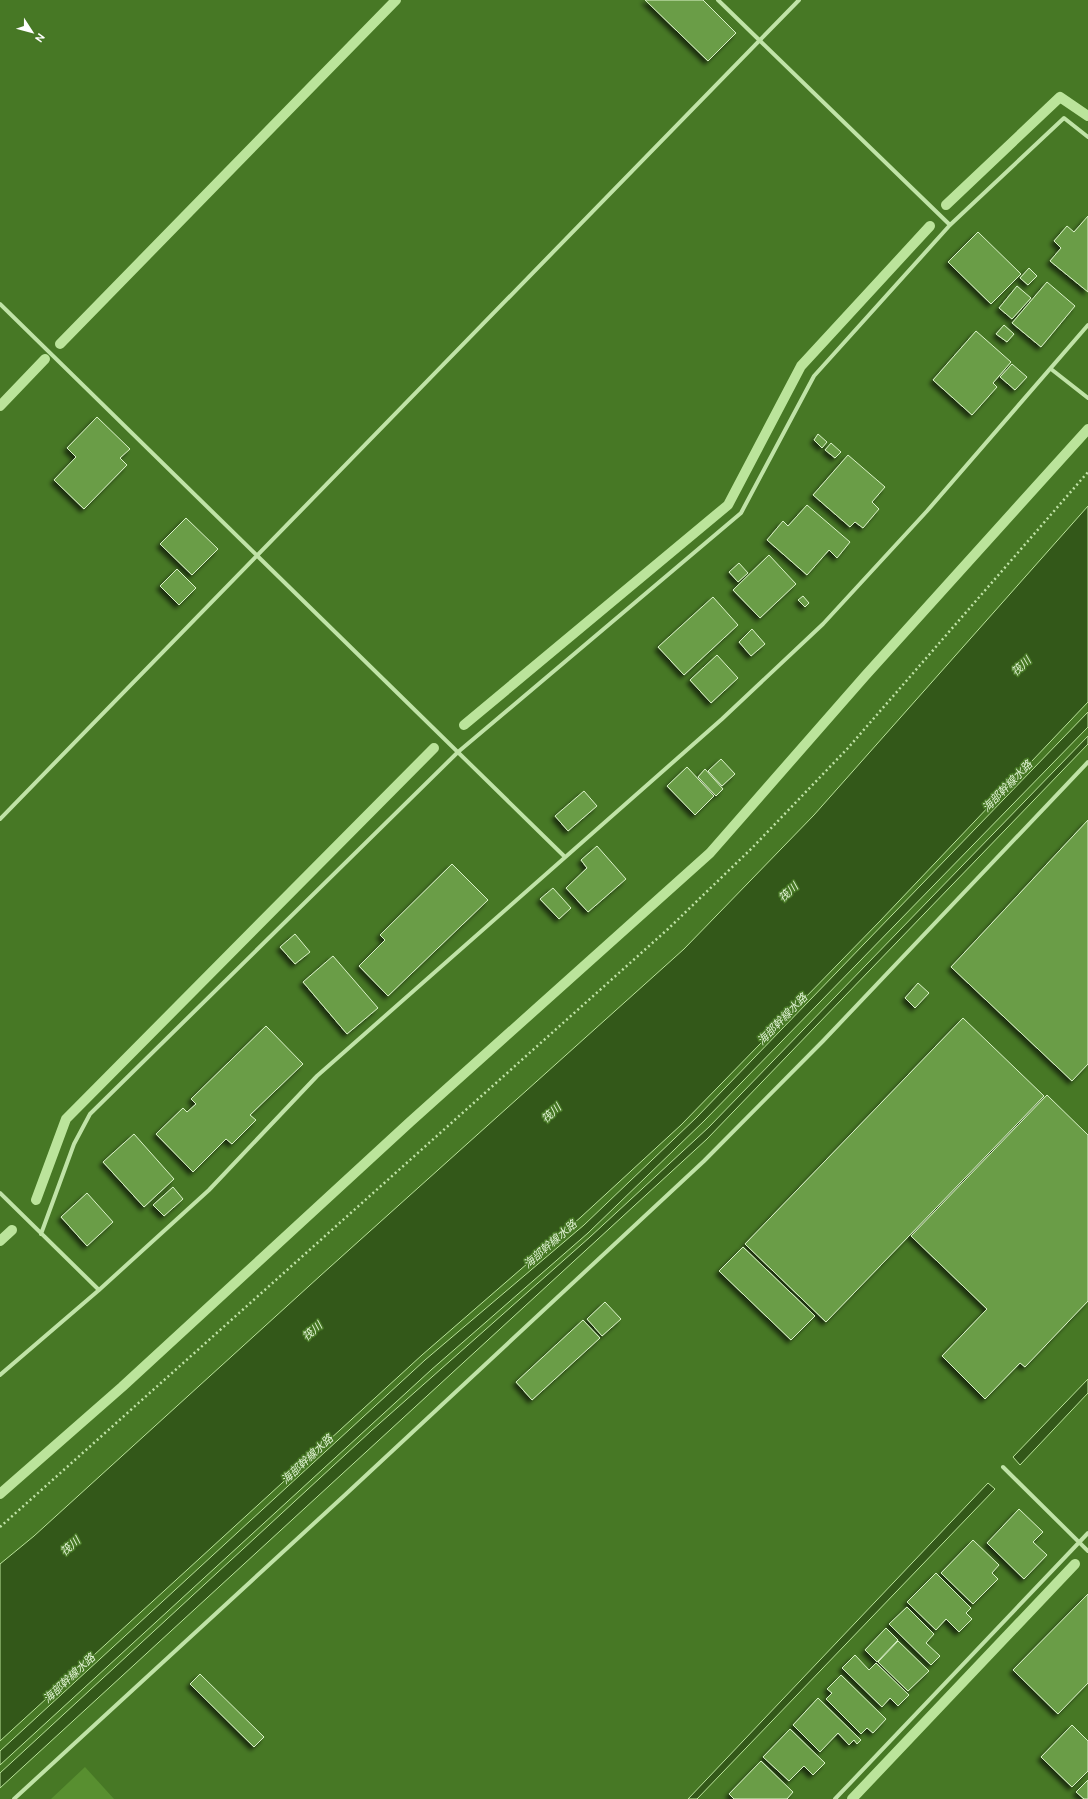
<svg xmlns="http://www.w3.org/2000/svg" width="1088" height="1799" font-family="Ubuntu,'Noto Sans JP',sans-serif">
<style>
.green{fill:#588f30}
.water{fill:#335819;stroke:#bbe49b}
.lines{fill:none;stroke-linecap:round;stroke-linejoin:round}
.stream{stroke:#bbe49b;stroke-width:10}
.building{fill:#6a9d46;stroke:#dbf3c9;filter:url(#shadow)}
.path{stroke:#c0e3a7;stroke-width:2.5;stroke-dasharray:2 3;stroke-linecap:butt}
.street{stroke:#c0e3a7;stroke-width:4}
.labels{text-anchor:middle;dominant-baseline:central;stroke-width:3;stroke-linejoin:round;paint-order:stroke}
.water-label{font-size:11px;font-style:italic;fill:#e2f4d5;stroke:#477825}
</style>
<defs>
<filter id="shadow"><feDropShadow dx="-3.5" dy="3.5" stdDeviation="2" flood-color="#0009"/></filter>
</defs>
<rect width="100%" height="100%" fill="#477825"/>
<path class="green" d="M85 1767 114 1799H51Z"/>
<path class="water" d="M1088 506V702L880 921 681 1125 581 1217 422 1355 0 1741V1564L34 1536 320 1276 684 949 814 815Z
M1088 712V727L704 1121 588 1233 431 1370 0 1765V1751L425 1360 584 1225 697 1117Z
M1088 736V744L707 1139 0 1788V1773L371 1431 590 1237 709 1127Z
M1088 1379V1393L1020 1465 1013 1457Z
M988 1483 995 1489 697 1799H688Z"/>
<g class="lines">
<path class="stream" d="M946 205 1060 97 1088 116
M60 344 396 0
M0 406 45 359
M464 725 728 505 801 366 930 226
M36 1200 66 1119 434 748
M0 1241 12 1230
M0 1494 122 1387 410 1122 710 853 865 676 1088 429
M852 1799 1075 1564"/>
</g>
<path class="building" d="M645 0H703L736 33 708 61Z
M1088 216V292L1050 261 1061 248 1054 241 1067 226 1074 232Z
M978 232 1021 274 991 304 948 262Z
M1029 268 1037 276 1028 285 1020 278Z
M1047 282 1075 306 1041 347 1012 323Z
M1017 286 1031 298 1012 319 999 308Z
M1004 325 1014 334 1007 342 996 334Z
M976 331 1011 362 993 383 997 387 972 415 933 380Z
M1012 364 1027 377 1015 390 1000 377Z
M97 417 130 449 120 458 127 465 84 509 54 480 76 457 67 448Z
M818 434 827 442 822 448 814 440Z
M831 443 841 452 835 458 825 450Z
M848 455 885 487 872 502 879 509 863 528 855 522 850 527 813 495Z
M807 505 850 542 837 558 829 550 807 575 767 540 783 521 788 526Z
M186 518 218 549 192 575 160 544Z
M769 555 796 584 760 618 733 590Z
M739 563 748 573 738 582 729 572Z
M177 569 196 588 179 605 160 586Z
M803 596 809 603 805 607 798 600Z
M713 597 738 625 684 675 658 647Z
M752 629 765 644 751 656 739 642Z
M717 655 738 678 711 703 690 680Z
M721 759 735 774 722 786 708 771Z
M687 767 714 796 695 815 667 786Z
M705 769 723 789 716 796 698 777Z
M584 791 597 806 568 831 555 816Z
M1088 820V1064L1072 1081 951 967Z
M597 846 626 879 588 912 566 888 587 868 581 860Z
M452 864 488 900 388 996 359 966 385 940 380 935Z
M553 888 571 908 559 919 540 899Z
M295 934 310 952 295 964 280 947Z
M333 956 378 1008 347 1034 303 982Z
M918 983 929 993 915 1008 905 998Z
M963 1018 1044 1096 826 1322 745 1244Z
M266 1026 303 1064 250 1115 256 1120 232 1144 226 1139 193 1172 156 1134 183 1108 187 1112 196 1104 191 1099Z
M1047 1095 1088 1135V1301L1025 1367 1020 1363 985 1399 942 1356 987 1309 911 1236Z
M134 1134 174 1179 144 1207 103 1162Z
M173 1187 183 1199 164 1216 153 1205Z
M87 1193 113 1222 87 1246 61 1217Z
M743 1247 815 1316 791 1340 719 1271Z
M605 1302 621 1319 602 1336 587 1319Z
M583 1320 600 1338 532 1400 516 1382Z
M1019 1509 1043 1532 1033 1542 1047 1555 1024 1579 987 1543Z
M973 1540 999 1565 992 1573 998 1579 973 1604 941 1573Z
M936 1573 971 1608 966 1613 972 1619 959 1632 946 1619 936 1630 907 1602Z
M1088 1594V1683L1058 1714 1013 1670Z
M907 1607 934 1634 926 1643 940 1656 931 1665 889 1624Z
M886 1628 898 1640 877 1662 865 1650Z
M898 1641 929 1671 908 1691 878 1662Z
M855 1655 869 1670 876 1663 909 1695 898 1706 890 1698 882 1707 842 1668Z
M200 1674 264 1737 254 1747 190 1684Z
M841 1675 886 1719 873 1733 867 1728 861 1734 826 1699 832 1693 827 1689Z
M818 1698 861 1740 857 1744 854 1740 849 1745 838 1733 820 1752 793 1725Z
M1072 1725 1088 1741V1771L1072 1787 1041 1757Z
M790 1729 825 1763 813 1775 804 1766 789 1781 763 1757Z
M761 1761 793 1792 787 1799H734L729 1794Z
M1088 1780V1799H1084L1076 1792Z"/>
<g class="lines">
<path class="path" d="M0 1527 668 929 752 848 848 748 1088 472"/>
<path class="street" d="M718 0 950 225
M0 304 565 857
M1051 369 1088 398
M0 819 799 0
M0 1193 99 1290
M41 1234 74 1144 90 1114 458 752 741 513 814 376 950 225 1064 118 1088 137
M0 1375 99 1290 209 1190 317 1076 722 719 823 624 927 511 1088 325
M1003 1467 1088 1551
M14 1799 346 1494 704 1161 823 1041 1088 762
M835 1799 1088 1533"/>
</g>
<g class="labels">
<g class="water-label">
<text transform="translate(1021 666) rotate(-44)">筏川</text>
<text transform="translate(1007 786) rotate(-46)">海部幹線水路</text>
<text transform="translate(788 892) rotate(-43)">筏川</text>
<text transform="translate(782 1019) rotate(-46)">海部幹線水路</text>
<text transform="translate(551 1113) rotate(-43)">筏川</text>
<text transform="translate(550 1244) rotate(-41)">海部幹線水路</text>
<text transform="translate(312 1331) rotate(-42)">筏川</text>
<text transform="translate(307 1459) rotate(-43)">海部幹線水路</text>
<text transform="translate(70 1546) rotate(-42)">筏川</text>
<text transform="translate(69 1678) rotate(-43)">海部幹線水路</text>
</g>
</g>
<g transform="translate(32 32) rotate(126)" stroke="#477825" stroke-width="3" paint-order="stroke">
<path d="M0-3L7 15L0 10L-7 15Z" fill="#ffffff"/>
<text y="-6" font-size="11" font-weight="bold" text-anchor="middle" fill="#ffffff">N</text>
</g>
</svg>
